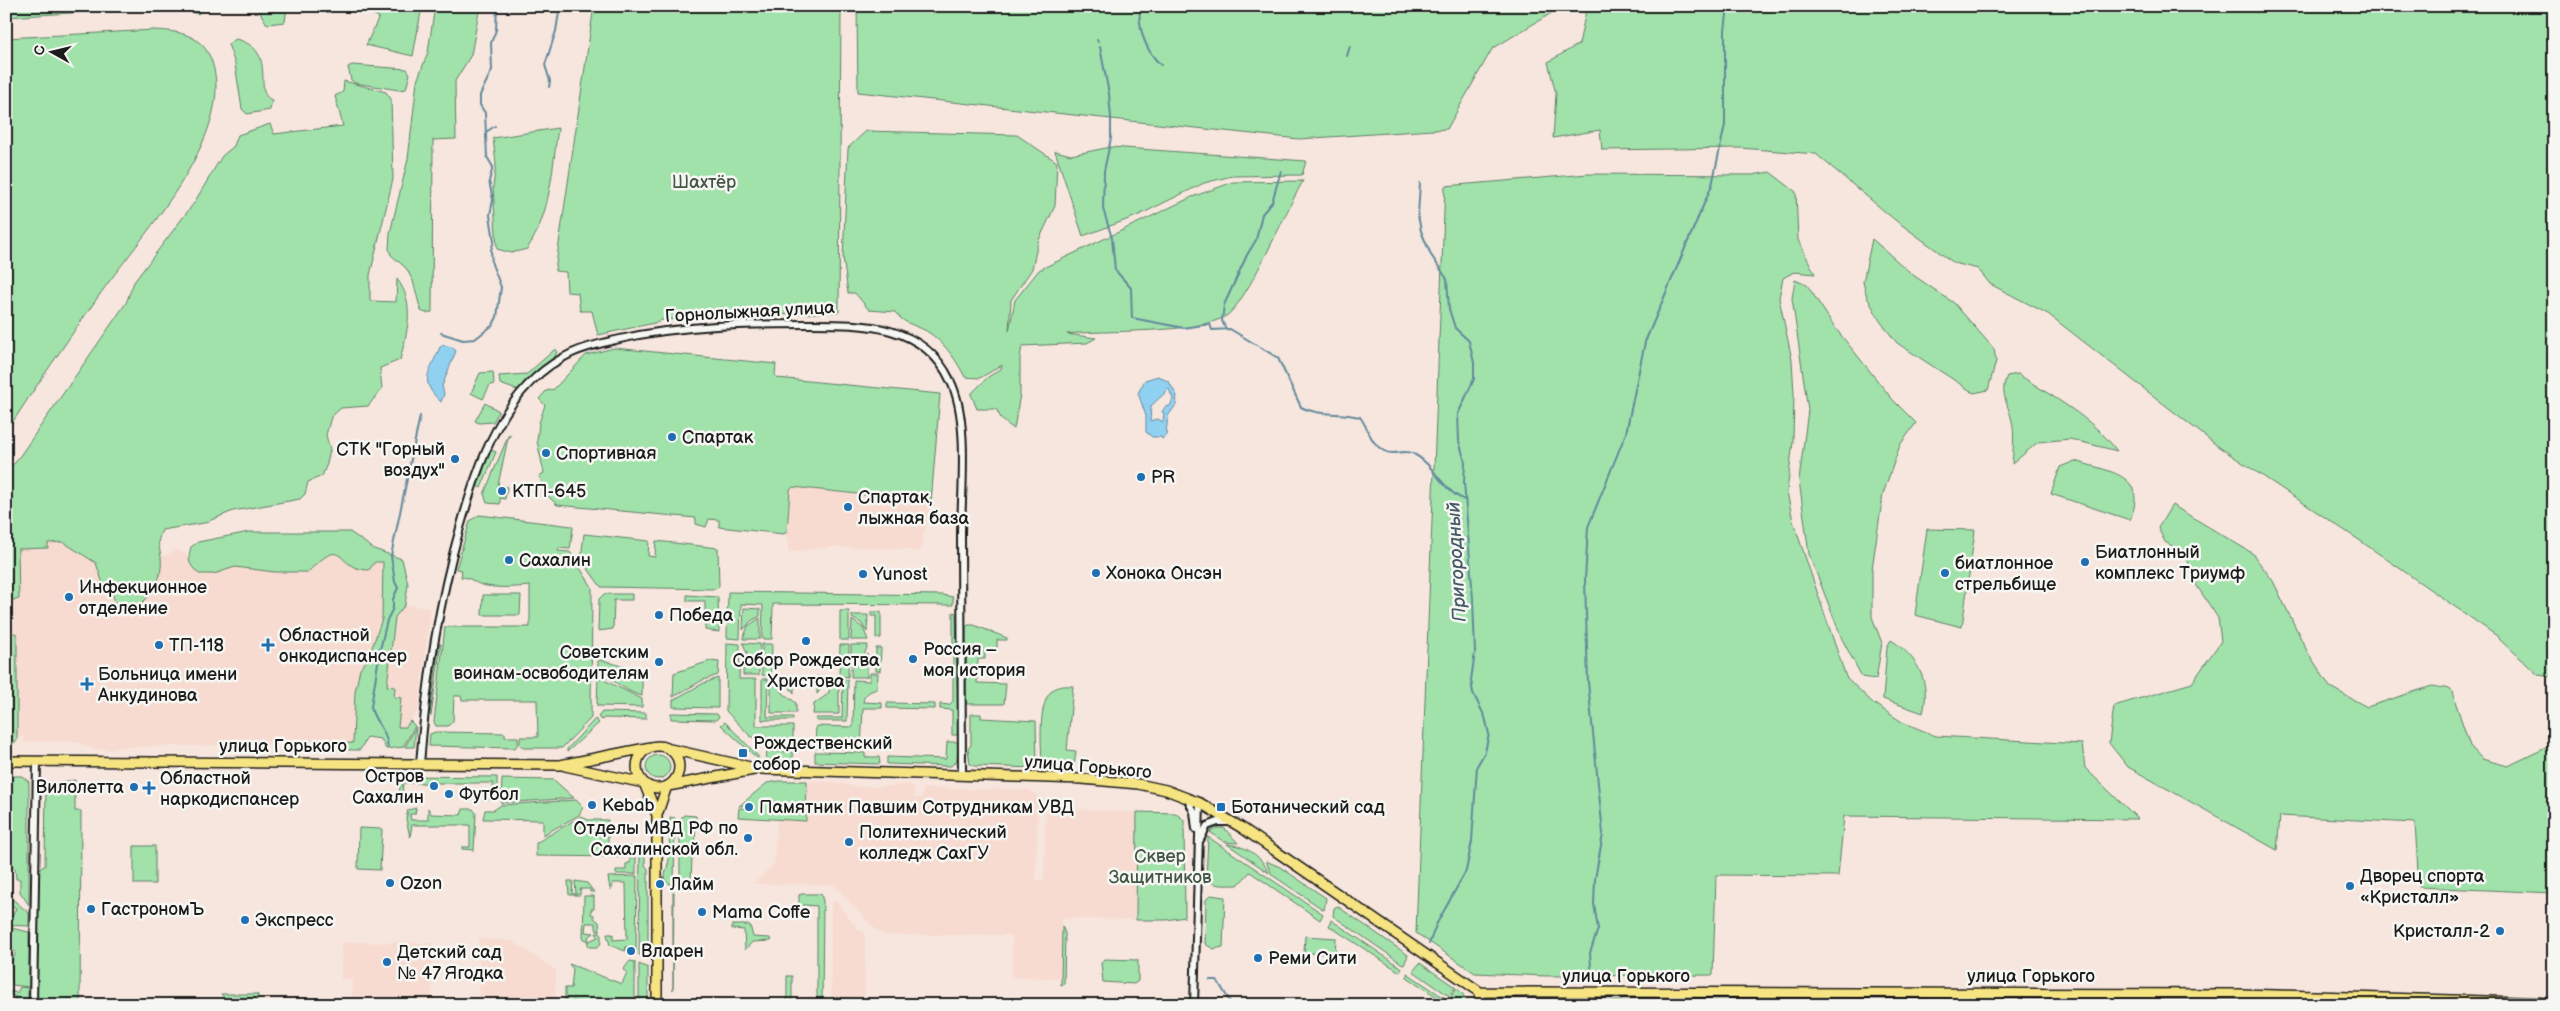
<svg xmlns="http://www.w3.org/2000/svg" width="2560" height="1011" font-family="'Balsamiq Sans',sans-serif">
<style>
.built{fill:#f7dbd0}
.green{fill:#a1e2ab;stroke:#5e7f64}
.water{fill:#90d1f1;stroke:#62899c;fill-rule:evenodd}
.lines{fill:none;stroke-linecap:round;stroke-linejoin:round}
.stream{stroke:#62899c;stroke-width:2}
.minor-casing{stroke:#1c1c1c;stroke-width:10}
.major-casing{stroke:#1c1c1c;stroke-width:12}
.minor{stroke:#f6f6f2;stroke-width:6}
.major{stroke:#f6e381;stroke-width:9}
.poi-dot{fill:#1f6fb2;stroke:#f6f6f2;stroke-width:2}
.labels{text-anchor:middle;dominant-baseline:central;stroke-width:5;stroke-linejoin:round;paint-order:stroke}
.park-label{font-size:18px;fill:#445747;stroke:#f6f6f2}
.street-label{font-size:18px;fill:#1c1c1c;stroke:#f6f6f2}
.poi-label{font-size:18px;fill:#1c1c1c;stroke:#f6f6f2;text-anchor:start}
.water-label{font-size:19px;font-style:italic;fill:#455b67;stroke:#f6f6f2}
</style>
<rect width="100%" height="100%" fill="#f7e6de"/>
<filter id="ink" filterUnits="userSpaceOnUse"><feTurbulence type="fractalNoise" baseFrequency=".02" numOctaves="2"/><feDisplacementMap in="SourceGraphic" scale="10" xChannelSelector="R" yChannelSelector="G"/><feConvolveMatrix kernelMatrix="1 2 1 2 8 2 1 2 1" color-interpolation-filters="sRGB"/></filter>
<g filter="url(#ink)">
<path class="built" d="M793 487 931 502 920 552 912 551 909 549 834 547 788 552V537L783 534 787 532 790 490Z
M63 542 96 563 104 587 158 583 161 557 177 550 188 555 190 566 214 574 235 567 275 572H308L323 556 335 552 343 555 347 563 383 562 382 619 368 659 360 669 355 692 353 743 122 747 112 750 94 749 74 741 24 742V737H6V601L19 599 18 548H47L48 543Z
M405 605 431 608 418 710 406 727H398L386 702 395 617Z
M807 781 832 782 852 786 879 787 909 784 914 787 915 798H922L923 788 1028 790 1035 793 1038 801 1036 880H1044L1046 808 1137 812 1136 920 1062 918 1061 978 1012 977V935H884L876 930 834 885 753 884 774 863 777 818 806 821Z
M835 900 858 929 865 933V996L844 1001H831V904Z
M479 938 512 941 556 970 555 1005H479Z
M342 942 433 943 432 1005H352V980L341 979Z"/>
<path class="green" d="M6 6H205L198 14 178 9 144 10 129 7H117L103 11 6 17Z
M256 6H287L285 22 267 24Z
M344 6H422L413 56 366 45 379 17 363 10Z
M435 6H480L471 55 455 81 456 139 433 140 432 312 426 313 421 311 413 281 406 268 391 255 389 249 390 233 408 159 417 81 428 52Z
M594 6H841L839 312 661 320 659 322 598 335 592 311H580L578 293 567 292 566 272 555 271Z
M857 6H1563L1492 49 1447 129 1299 139 858 92Z
M1587 6H2554V677L2538 675 2497 636 2359 540 2219 447 2048 314 1990 284 1978 269 1954 263 1895 220 1816 154 1740 148 1602 150 1600 130 1553 138 1556 94 1548 62 1579 44Z
M154 30C180 31 203 35 212 62 237 136 138 239 98 297 67 341 36 386 6 432V38Z
M236 39C280 50 251 93 272 100L270 110 247 114 242 109 235 64 228 44Z
M352 65 407 69 410 74 406 89 399 90 355 83 351 80 348 67Z
M344 81 386 92 391 99 393 179 370 275V301L396 302 397 279C416 304 407 332 400 360L380 368 382 389 368 406 341 408 331 417 326 435 330 450 327 464 322 476 308 482 305 494 300 499 233 511 204 523 162 530C156 544 159 543 161 557 163 579 153 595 136 608L116 606 111 588 104 587 96 563 63 542 48 543V548L18 549 19 599 6 601V470L15 463 126 303 134 282 194 203 222 156 234 146 238 135 270 124 274 134 343 126 335 96 343 92Z
M558 128C552 169 551 214 527 249L511 253 497 249 493 187 496 164 493 138Z
M866 131 1017 135 1057 162 1055 206 1038 242 1032 269 1011 300 1009 331 1015 300 1039 270 1192 197 1233 182 1303 181C1287 208 1247 303 1226 316 1198 334 1104 330 1067 334L1096 338 1087 343 1022 346 1020 358V394L1014 429 1002 420 996 409H977L971 394 988 377 1001 369 1002 365 980 378 965 377C957 361 946 345 931 334 919 325 905 326 895 312L869 310 855 293H848L843 257 848 148Z
M1111 147 1306 161 1302 175 1232 176 1204 183 1137 216 1083 236 1055 151 1071 155Z
M1770 172 1796 192 1798 240 1815 274 1794 272 1783 278 1779 298 1792 360 1794 394 1793 441 1787 492 1793 521 1846 677 1873 703 1902 722 1936 736 2082 744 2085 768 2138 819 1844 816 1838 876 1716 875 1713 975 1546 976 1475 973 1416 933 1445 186 1588 174 1752 175Z
M1872 239 1913 275 1954 303 1994 349 1996 361 1988 390 1974 393 1897 343 1880 321 1867 297 1863 282Z
M1795 280 1807 285 1836 329 1893 400 1916 423 1900 445 1883 494 1872 569V617L1882 643 1876 679 1862 677 1842 639 1809 554 1799 480 1808 410 1792 298Z
M614 348 776 364 775 375 777 378 940 394 931 502 793 487 790 490 787 532 783 534 719 527V520L709 519 706 527 696 524V518L557 505 547 495 539 476 544 473 537 441 539 423 545 405 539 399 546 391 554 389 586 355Z
M554 350H557L556 355 517 390 500 384 499 376 527 374Z
M493 372 494 384 490 385 483 399 471 393 480 373Z
M2018 374C2052 397 2092 417 2117 451L2070 439 2038 442 2012 464C2013 451 2015 434 2012 421 2008 403 1999 393 2007 376Z
M485 403 499 411 493 422 479 423 475 421Z
M509 434 511 435 508 438 498 485 507 487 505 499 500 498V504L487 503 484 494Z
M491 450 496 452 481 488 477 486Z
M2075 461C2110 472 2149 474 2130 520L2051 494 2060 467Z
M2172 505 2252 553 2273 581 2307 651 2330 687 2367 707 2432 686 2451 689 2470 746 2482 759 2508 766 2554 744V893L2419 887 2415 823 2280 816 2277 850 2128 767 2109 743 2114 706 2192 683 2221 641 2218 618 2197 586 2185 553 2165 542 2158 528Z
M479 515 572 526 573 528 570 549 559 548 558 551 570 552 592 587 591 718 562 748H523L520 744V737H538L537 700H462L461 696H454L453 721 448 726H436L434 722 445 627H530V586C514 587 498 589 482 585 474 583 471 577 461 577L462 570 456 569 470 521Z
M1927 529 1975 530 1962 627 1915 615Z
M249 532H350L374 549 402 559 408 584 405 605 395 617 387 686 395 687 394 697 401 698 398 727H406L410 721 415 726 403 747 386 749 381 739 367 737 360 750 284 749V746L353 743 355 692 360 669 368 659 382 619 383 562H375L369 570C334 570 347 532 308 572H275L235 567 214 574H199C189 565 187 560 191 547L198 542Z
M584 534 649 541 648 556 655 557 656 541 718 548 719 587 715 589 601 587 581 559Z
M728 592 942 595 953 597V605L773 604 772 639H762L763 605 741 604 740 639 727 638Z
M604 594H632V600H614L613 629 598 631 599 599Z
M483 595H521L520 615H482Z
M687 595 718 597 719 632 705 630V601H687Z
M744 608 760 609V616L751 621 743 630Z
M840 611H849V640H840Z
M871 612H881V638H876V616H871Z
M953 612 956 613 958 735H952V710L940 709V704L949 705 953 701Z
M852 615H868L867 632 861 623 852 618Z
M760 618V639H743L748 626Z
M852 620 863 628 868 640H851Z
M968 625H974L1007 638V640H997V652L985 651V659H978L977 683 1006 684 1004 704H966V627Z
M6 631 17 634V741L6 747Z
M1891 640C1918 657 1931 682 1923 713L1883 699 1887 647Z
M727 643 740 644 739 679H756V726H793V748H767V737H751L726 711Z
M743 643 760 644 759 664 748 656Z
M439 644H441L431 716 430 715Z
M762 644H772L771 676 762 675Z
M840 645H849L848 677 839 676Z
M851 645H868L863 658 851 666Z
M876 648H881L880 671H876Z
M743 652 750 662 759 666V675H743Z
M867 654V677H851V668L860 663Z
M598 660 606 661 642 673V696C625 692 614 678 598 674Z
M710 661 719 662 718 675 703 680 673 697 674 673Z
M870 673H878L877 689C870 691 864 694 863 702L882 703V708H863L861 749 815 748 816 726 853 727 854 680 870 681Z
M786 676H794V693L788 685Z
M817 676 825 678 823 686 817 694Z
M598 677 642 699V707L597 706Z
M718 678V708L673 707V700L704 683Z
M762 679H768L767 717H793V720H762Z
M771 679 779 680 783 693 796 703V713H771Z
M833 680H839V714H813L814 704 828 694Z
M843 680H848L847 721H816V718H842Z
M1073 686 1067 750 1076 751 1074 766 1070 769 1042 768C1042 748 1036 701 1054 689 1059 685 1067 686 1073 686Z
M887 703 935 704V709L887 708Z
M602 712 646 713V719L604 718 602 720 598 717Z
M671 713 717 714 719 717 716 720 671 719Z
M971 714H981V718L1036 721 1037 768 974 766 970 764 968 749 971 745Z
M595 719 599 723 567 752V749Z
M725 722 758 756V759L721 725Z
M416 727 414 747H405Z
M435 732 505 733V737H518V744L515 748 429 746 430 734Z
M947 742H958L957 760 951 766 887 764V757L946 759Z
M767 751 793 752V762L766 760Z
M815 752 865 753V757H879L880 764 815 762Z
M646 767a12 12 0 1 1 24 0a12 12 0 1 1-24 0Z
M6 776H22L29 782V905L20 892V879H16L15 868H11L6 846Z
M401 776 497 777V799L483 800V797H493V783H403L402 796H412V800H403L399 796Z
M502 779 554 780 574 798 501 803Z
M75 780V811H81L80 1005H37L38 869 45 866 46 784Z
M779 781H807L806 821 738 817 739 808 752 809V805L739 806 767 783Z
M576 800 583 807 579 815 543 835V820L483 819 485 810H494L501 805Z
M416 808 415 814H410L411 820H428V808L431 814 461 815 463 809H473L476 813 474 850 462 849V847H470V825H412L410 837 406 819 408 810Z
M1137 812 1175 813 1184 820 1185 917 1166 920H1136Z
M684 815 696 816 695 852H692V854H680V819Z
M581 816 588 820H608V847H637V855H625V857L536 856V843Z
M670 817 675 818 674 885 668 883 664 879 669 860Z
M359 828 382 829 380 870 358 869Z
M1216 828H1224L1238 843 1224 842 1210 832Z
M1208 837 1323 914 1320 920 1250 872 1238 885C1227 885 1215 887 1206 879Z
M1227 844C1246 846 1261 855 1269 873Z
M134 846H155V884H134Z
M640 847 645 848V865L648 869V952L644 955H639Z
M680 857H692L691 880 700 881 699 884H680Z
M630 858H636V874H616V870H626V864L630 863Z
M1266 861 1280 867 1326 898 1324 910 1272 875Z
M637 876 636 954 626 951V946L625 951 610 945 607 934H613V940L627 939 626 883H613L612 889H610L608 877Z
M568 881H573L572 894H576L575 881 587 883 594 892H590V889H580V895H569Z
M673 892H674L673 990Z
M802 894H821L823 901 822 1005H817V906L804 905 802 912H799V895Z
M1210 895 1225 897 1223 947 1214 949 1205 944 1206 900Z
M584 896H594V909H591V914L594 915V918L599 922 600 931H597L595 923H586L585 932 594 933 588 937 589 941 598 937 596 933H601V943L598 947H589L587 940 583 938Z
M11 898 29 913V926L6 925V917L11 919 16 908 8 903Z
M1337 906 1408 955 1404 965 1333 916 1334 908Z
M1331 920 1402 968 1400 972 1329 926Z
M732 925H750L753 937 770 938 771 941 752 942 745 950 744 930 732 929Z
M1062 926 1065 933 1064 984 1061 985Z
M6 927 29 932V987L13 985 12 983 11 963 16 952 6 948Z
M1305 936 1336 938 1335 954 1304 953Z
M1104 959 1138 960V981L1134 984 1103 982 1101 963Z
M630 961 635 962V1005H584L573 1000 571 1005H565V988H571L573 969 569 964 622 984 627 972 623 970Z
M1420 963 1455 987 1449 996 1413 971Z
M639 964 648 968V1005H639Z
M1407 973 1455 1005H1449L1407 977Z
M787 976H792V1005H787Z
M20 987 28 988V1005H13L16 997 10 994 11 991 17 993Z
M1456 988 1462 993 1469 1005H1463L1451 997Z
M221 994H258L256 1005H252V1002H228Z
M1577 1001H1647L1651 1005H1571Z
M1664 1001 1932 1002V1005H1661Z
M2007 1002 2237 1003 2238 1004 1995 1005Z"/>
<path class="water" d="M443 345 452 347 456 351 442 386 444 394 441 402C418 380 429 374 440 347Z
M1158 376 1169 382 1177 396 1176 405 1168 416 1166 433 1168 434 1162 439 1161 437H1152L1146 432V416L1138 393 1145 380ZM1169 389 1173 399 1170 406 1165 407 1162 412 1164 413 1163 422 1158 419 1150 421 1151 406Z"/>
<g class="lines">
<path class="stream" d="M1140 9C1138 29 1146 52 1161 65
M1097 39 1098 42
M1100 47 1109 94 1111 118V138L1104 171 1103 209 1112 238 1115 270 1131 288 1132 318 1184 328 1210 324 1212 330 1230 329 1278 358 1301 407C1318 416 1341 412 1360 417 1369 429 1370 443 1384 451 1394 457 1404 448 1414 454 1435 465 1442 491 1465 500
M1347 56 1350 46
M549 87 550 81 545 65 556 31 560 6
M486 132 495 126
M1420 183 1418 215 1421 231 1431 255 1447 279 1449 309 1455 328 1469 341 1474 363V379L1458 414 1459 441 1465 462 1464 482 1473 599 1475 652 1471 680 1473 693 1485 717 1489 734 1485 752 1477 766 1472 841 1466 871 1436 925 1429 944
M1226 329 1222 321 1224 305 1247 255 1256 240 1262 214 1272 202 1281 171
M441 333 463 340 475 339 493 325 497 317 501 287 492 264 491 250 494 241 490 215 493 200 489 181 493 167 487 157 485 113 480 105V95L492 70 491 43 496 30 497 6
M388 748C387 728 373 722 371 707L380 650 387 620 393 608V599L398 588 395 582 391 556 420 416
M1210 980H1217L1232 1005
M1592 981 1590 953 1598 929 1594 904 1595 879 1603 834 1588 682 1585 580 1588 527 1626 433 1645 342 1712 185 1725 125V31L1728 6"/>
<g class="minor-casing">
<path id="minor" d="M420 764C426 684 438 605 460 528 479 462 503 385 572 353 587 346 603 343 620 339 681 325 744 324 808 324 862 324 923 323 950 380 970 419 961 491 961 536 961 615 962 695 962 775
M1188 800 1194 812 1196 829
M1200 840 1207 826 1218 822H1231
M33 1005 37 761
M1194 1005 1200 803"/>
</g>
<g class="major-casing">
<path id="major" d="M637 767a21 21 0 1 1 42 0a21 21 0 1 1-42 0Z
M670 749 759 769 1082 779 1138 784 1166 790 1200 803 1242 828 1480 992 2241 994 2554 1003
M6 761 560 765 651 747
M565 766 644 783
M644 783 657 815
M668 786 754 770
M657 1005V815L667 786
M1479 1005 1480 992"/>
</g>
<use href="#minor" class="minor"/>
<use href="#major" class="major"/>
</g>
</g>
<g class="poi-dot">
<circle cx="672" cy="437" r="5"/>
<circle cx="546" cy="453" r="5"/>
<circle cx="455" cy="459" r="5"/>
<circle cx="1141" cy="477" r="5"/>
<circle cx="502" cy="491" r="5"/>
<circle cx="848" cy="507" r="5"/>
<circle cx="509" cy="560" r="5"/>
<circle cx="2085" cy="562" r="5"/>
<circle cx="1096" cy="573" r="5"/>
<circle cx="1945" cy="573" r="5"/>
<circle cx="863" cy="574" r="5"/>
<circle cx="69" cy="597" r="5"/>
<circle cx="659" cy="615" r="5"/>
<circle cx="806" cy="641" r="5"/>
<circle cx="159" cy="645" r="5"/>
<path d="M265.5 637.5h5v5h5v5h-5v5h-5v-5h-5v-5h5z"/>
<circle cx="913" cy="659" r="5"/>
<circle cx="659" cy="662" r="5"/>
<path d="M84.5 676.5h5v5h5v5h-5v5h-5v-5h-5v-5h5z"/>
<rect x="738" y="748" width="10" height="10" rx="2.5"/>
<circle cx="434" cy="786" r="5"/>
<circle cx="134" cy="787" r="5"/>
<path d="M146.5 780.5h5v5h5v5h-5v5h-5v-5h-5v-5h5z"/>
<circle cx="449" cy="794" r="5"/>
<circle cx="592" cy="805" r="5"/>
<circle cx="749" cy="807" r="5"/>
<rect x="1216" y="802" width="10" height="10" rx="2.5"/>
<circle cx="748" cy="838" r="5"/>
<circle cx="849" cy="842" r="5"/>
<circle cx="390" cy="883" r="5"/>
<circle cx="660" cy="884" r="5"/>
<circle cx="2350" cy="886" r="5"/>
<circle cx="91" cy="909" r="5"/>
<circle cx="702" cy="912" r="5"/>
<circle cx="245" cy="920" r="5"/>
<circle cx="2500" cy="931" r="5"/>
<circle cx="631" cy="951" r="5"/>
<circle cx="1258" cy="958" r="5"/>
<circle cx="387" cy="962" r="5"/>
</g>
<g class="labels">
<g class="park-label">
<text x="704" y="182">Шахтёр</text>
<text x="1160" y="856">Сквер<tspan x="1160" dy="21">Защитников</tspan></text>
</g>
<g class="street-label">
<text transform="translate(750 312) rotate(-3)">Горнолыжная улица</text>
<text x="283" y="746">улица Горького</text>
<text transform="translate(1088 767) rotate(5)">улица Горького</text>
<text x="1626" y="976">улица Горького</text>
<text x="2031" y="976">улица Горького</text>
</g>
<g class="poi-label">
<text x="682" y="437">Спартак</text>
<text x="445" y="449" text-anchor="end">СТК "Горный<tspan x="445" dy="21">воздух"</tspan></text>
<text x="556" y="453">Спортивная</text>
<text x="1151" y="477">PR</text>
<text x="512" y="491">КТП-645</text>
<text x="858" y="497">Спартак,<tspan x="858" dy="21">лыжная база</tspan></text>
<text x="2095" y="552">Биатлонный<tspan x="2095" dy="21">комплекс Триумф</tspan></text>
<text x="519" y="560">Сахалин</text>
<text x="1955" y="563">биатлонное<tspan x="1955" dy="21">стрельбище</tspan></text>
<text x="1106" y="573">Хонока Онсэн</text>
<text x="873" y="574">Yunost</text>
<text x="79" y="587">Инфекционное<tspan x="79" dy="21">отделение</tspan></text>
<text x="669" y="615">Победа</text>
<text x="279" y="635">Областной<tspan x="279" dy="21">онкодиспансер</tspan></text>
<text x="169" y="645">ТП-118</text>
<text x="923" y="649">Россия –<tspan x="923" dy="21">моя история</tspan></text>
<text x="649" y="652" text-anchor="end">Советским<tspan x="649" dy="21">воинам-освободителям</tspan></text>
<text x="806" y="660" text-anchor="middle">Собор Рождества<tspan x="806" dy="21">Христова</tspan></text>
<text x="98" y="674">Больница имени<tspan x="98" dy="21">Анкудинова</tspan></text>
<text x="753" y="743">Рождественский<tspan x="753" dy="21">собор</tspan></text>
<text x="424" y="776" text-anchor="end">Остров<tspan x="424" dy="21">Сахалин</tspan></text>
<text x="160" y="778">Областной<tspan x="160" dy="21">наркодиспансер</tspan></text>
<text x="124" y="787" text-anchor="end">Вилолетта</text>
<text x="459" y="794">Футбол</text>
<text x="602" y="805">Kebab</text>
<text x="759" y="807">Памятник Павшим Сотрудникам УВД</text>
<text x="1231" y="807">Ботанический сад</text>
<text x="738" y="828" text-anchor="end">Отделы МВД РФ по<tspan x="738" dy="21">Сахалинской обл.</tspan></text>
<text x="859" y="832">Политехнический<tspan x="859" dy="21">колледж СахГУ</tspan></text>
<text x="2360" y="876">Дворец спорта<tspan x="2360" dy="21">«Кристалл»</tspan></text>
<text x="400" y="883">Ozon</text>
<text x="670" y="884">Лайм</text>
<text x="101" y="909">ГастрономЪ</text>
<text x="712" y="912">Mama Coffe</text>
<text x="255" y="920">Экспресс</text>
<text x="2490" y="931" text-anchor="end">Кристалл-2</text>
<text x="641" y="951">Вларен</text>
<text x="397" y="952">Детский сад<tspan x="397" dy="21">№ 47 Ягодка</tspan></text>
<text x="1268" y="958">Реми Сити</text>
</g>
<g class="water-label">
<text transform="translate(1457 562) rotate(-93)">Пригородный</text>
</g>
</g>
<rect width="2560" height="1011" fill="none" stroke="#f6f6f2" stroke-width="25"/>
<rect x="12" y="12" width="2535" height="986" fill="none" stroke="#1c1c1c" stroke-width="2" filter="url(#ink)"/>
<g transform="translate(52 52) rotate(278)" stroke="#f6f6f2" stroke-width="4" paint-order="stroke">
<path d="M0-4L9 19L0 12L-9 19Z" fill="#1c1c1c"/>
<text y="-8" font-size="14" font-weight="bold" text-anchor="middle" fill="#1c1c1c">С</text>
</g>
</svg>
